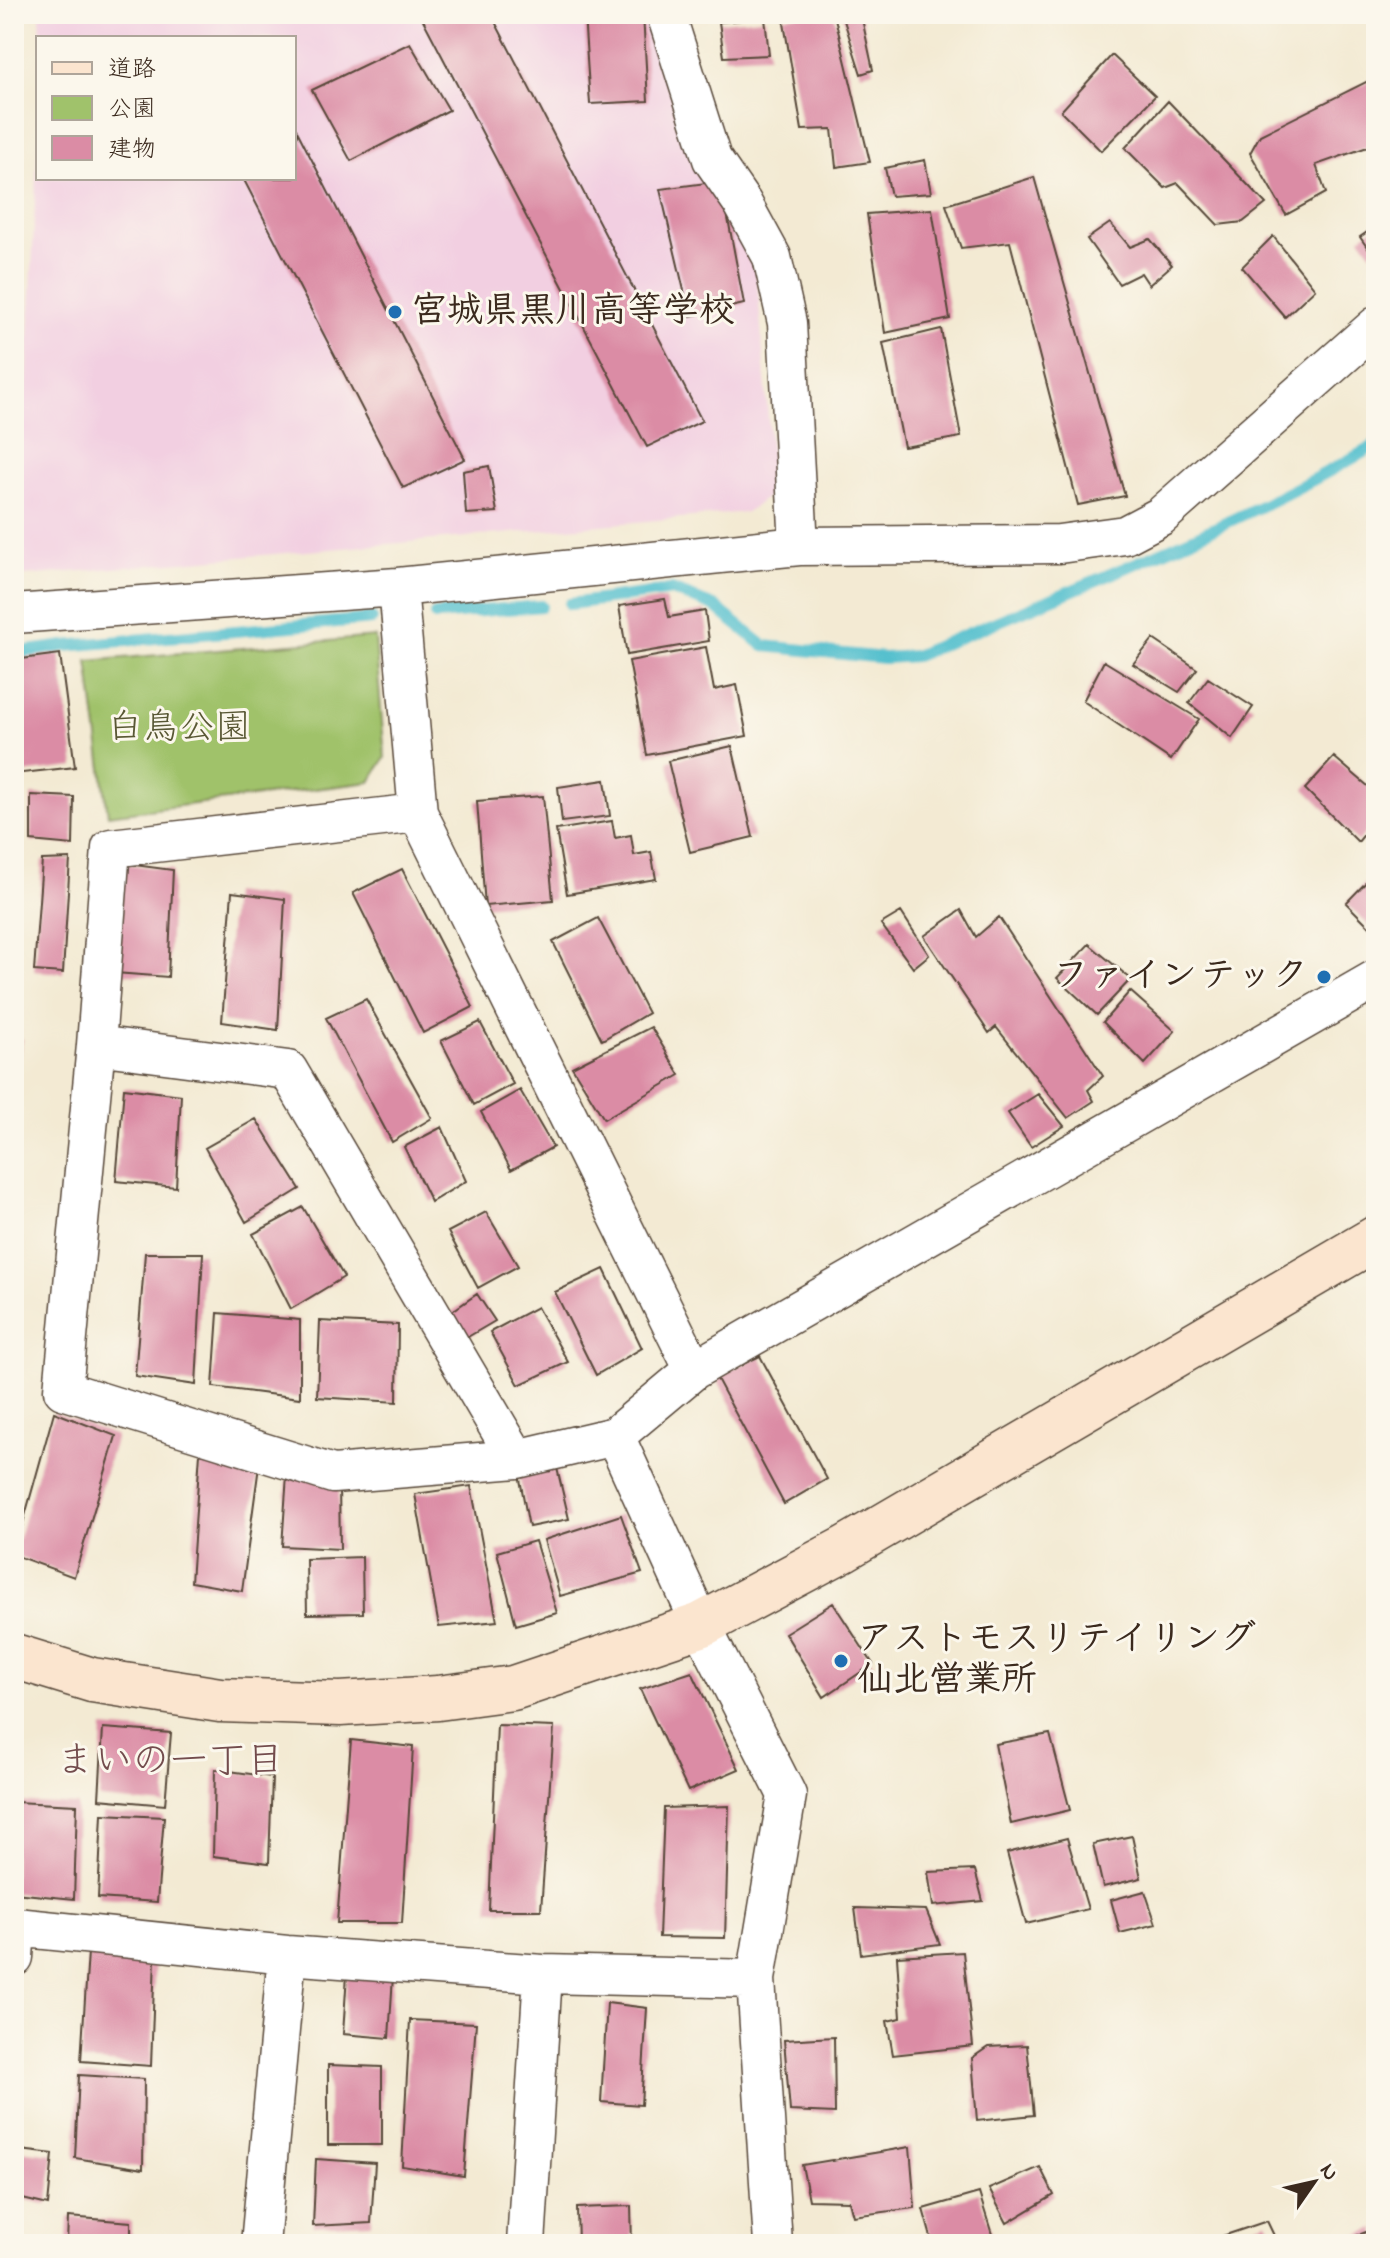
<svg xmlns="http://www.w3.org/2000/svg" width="1390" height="2258" font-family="'Indie Flower','Klee One',sans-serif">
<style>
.built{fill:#f2cfe1}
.green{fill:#a0c26b;stroke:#6e7644;stroke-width:2}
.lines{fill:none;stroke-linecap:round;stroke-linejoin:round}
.stream{stroke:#54c0ce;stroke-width:12}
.building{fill:#db8ca5}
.street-casing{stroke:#574739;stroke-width:41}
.secondary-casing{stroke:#574739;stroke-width:47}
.street{stroke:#fff;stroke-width:38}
.secondary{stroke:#fbe5cf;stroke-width:44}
.poi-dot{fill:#1f6fb2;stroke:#fbf7ec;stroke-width:3}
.labels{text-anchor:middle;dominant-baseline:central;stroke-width:6;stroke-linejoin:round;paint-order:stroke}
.poi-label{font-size:36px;font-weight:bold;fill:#3b2a1e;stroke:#fbf7ec;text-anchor:start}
.park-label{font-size:36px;fill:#595835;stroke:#fbf7ec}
.neighbourhood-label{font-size:38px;fill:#734c4d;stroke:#fbf7ec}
</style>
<rect width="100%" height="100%" fill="#fbf7ec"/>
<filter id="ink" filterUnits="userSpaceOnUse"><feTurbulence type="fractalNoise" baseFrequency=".0125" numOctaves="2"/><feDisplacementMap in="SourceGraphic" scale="16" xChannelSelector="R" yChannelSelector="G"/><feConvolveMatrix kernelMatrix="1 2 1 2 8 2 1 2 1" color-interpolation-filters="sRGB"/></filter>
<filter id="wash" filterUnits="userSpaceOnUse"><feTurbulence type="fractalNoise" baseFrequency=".006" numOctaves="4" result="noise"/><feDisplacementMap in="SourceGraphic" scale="32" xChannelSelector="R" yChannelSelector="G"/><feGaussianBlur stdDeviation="1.8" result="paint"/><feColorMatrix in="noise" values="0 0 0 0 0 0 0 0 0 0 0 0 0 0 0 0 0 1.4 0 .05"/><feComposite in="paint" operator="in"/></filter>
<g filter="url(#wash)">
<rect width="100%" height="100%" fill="#f3ead3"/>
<path class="built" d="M40 14H656L754 240 774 491 748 512 14 577V466L27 383 38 136V178H294V38H41Z"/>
<path class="green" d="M375 637 385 758 370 782 108 815 88 661Z"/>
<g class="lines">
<path class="stream" d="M570 604 672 590 714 606 764 646 884 658 915 656C1070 590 1230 530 1376 445
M435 615 541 606
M14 653 65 646 372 619"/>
</g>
<g id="blocks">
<path class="building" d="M420 14H491L702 421 647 447Z
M584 14H643L648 101 590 104Z
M800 14H834L870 162 836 167 832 129 802 130 783 17Z
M842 14H861L873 70 861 74Z
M765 18 769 55 724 57 719 22Z
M410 43 449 110 351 161 312 90Z
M1112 55 1155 96 1101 151 1061 111Z
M1376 77V144L1316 165 1326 193 1286 215 1250 153 1260 135Z
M1168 101 1266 204 1243 222 1218 225 1178 183 1165 188 1125 148Z
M294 125 465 459 403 488 243 178H294Z
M925 160 931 193 891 196 885 168Z
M1034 177 1125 496 1078 505 1010 242 961 248 946 205Z
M721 181 744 304 690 316 660 189Z
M932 209 950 319 885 333 867 214Z
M1110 223 1130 247 1150 239 1172 265 1149 285 1141 273 1119 284 1087 239Z
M1376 226V260L1360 237Z
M1273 236 1315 289 1285 317 1242 267Z
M941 329 961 437 904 447 883 343Z
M489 466 497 512 466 514 463 471Z
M665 599 669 617 705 611 709 641 627 655 619 606Z
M1153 639 1197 669 1179 692 1133 664Z
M706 647 714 690 737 685 747 736 647 755 629 661Z
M60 654 75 767 14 774V660Z
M1104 661 1199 719 1171 760 1083 701Z
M1208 678 1253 707 1232 738 1189 703Z
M732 746 753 837 690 852 668 761Z
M1334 757 1376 793V820L1358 842 1305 789Z
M605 780 610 816 562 822 558 787Z
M14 795H19L20 840H14Z
M31 795 74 797 73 845 31 841Z
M543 796 553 900 485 906 477 801Z
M612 821 615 838 631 835 634 855 651 852 656 879 567 894 556 830Z
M70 859 63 973 34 971 42 860Z
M119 863 173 870 168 977 115 973Z
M402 869 473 1007 423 1033 353 893Z
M1376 872V933L1346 903Z
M232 892 285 899 278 1030 222 1022Z
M961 910 976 937 999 917 1103 1076 1088 1090 1094 1101 1068 1118 996 1027 989 1033 924 936Z
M901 912 929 955 913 968 881 924Z
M598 918 648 1013 602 1040 553 942Z
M1089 944 1131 979 1097 1015 1057 978Z
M1130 991 1175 1031 1145 1064 1103 1022Z
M366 999 432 1118 392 1142 326 1018Z
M480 1022 513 1084 474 1105 441 1041Z
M651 1027 680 1075 604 1119 572 1067Z
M14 1037 23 1039 15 1073 14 1072Z
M124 1088 181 1095 176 1187 116 1181Z
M520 1090 553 1147 511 1170 481 1112Z
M1038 1094 1064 1126 1031 1147 1008 1113Z
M256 1119 300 1189 246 1222 205 1148Z
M442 1127 466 1181 431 1202 404 1147Z
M303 1207 344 1277 291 1309 253 1234Z
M486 1212 518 1266 478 1288 448 1232Z
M145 1253H203L196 1385 135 1376Z
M604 1269 642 1348 596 1375 555 1292Z
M477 1294 495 1321 466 1338 451 1312Z
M537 1307 568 1362 519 1385 490 1332Z
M218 1313 300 1320V1398L213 1387Z
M320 1321 398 1325 397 1402 317 1397Z
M760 1356 827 1479 784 1504 716 1377Z
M54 1412 116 1436 74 1577 14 1555Z
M200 1453 259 1466 242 1591 191 1582Z
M557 1468 569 1519 529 1527 519 1474Z
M287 1475 339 1484 340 1549 282 1546Z
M471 1486 497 1621 439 1627 415 1494Z
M621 1515 642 1573 560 1596 544 1540Z
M535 1541 557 1613 516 1625 497 1552Z
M362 1557 363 1613 307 1614 306 1559Z
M833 1603 873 1664 824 1697 785 1633Z
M692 1672 739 1769 688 1791 640 1689Z
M497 1725 554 1727 541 1910H489Z
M103 1728 171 1733 165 1805 99 1799Z
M1050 1734 1070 1810 1011 1824 995 1744Z
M351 1740 413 1747 402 1923H337Z
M215 1769 272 1777 269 1863 213 1856Z
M14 1802 77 1805 74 1899 14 1893Z
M729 1806 725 1938 659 1937 664 1808Z
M102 1814 164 1817 157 1902 98 1898Z
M1132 1836 1141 1878 1103 1887 1093 1844Z
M1067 1838 1088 1909 1026 1924 1007 1853Z
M975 1870 983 1901 933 1906 928 1872Z
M1145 1891 1156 1924 1120 1933 1111 1900Z
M855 1908 926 1910 940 1944 861 1954Z
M88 1952 155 1957 151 2066 81 2061Z
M963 1952 973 2046 893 2055 887 2021 901 2018 897 1956Z
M347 1974 393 1976 389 2038 343 2034Z
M607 2003 647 2008 641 2105 601 2102Z
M410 2020 476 2023 464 2176 402 2166Z
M834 2037 835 2113 790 2111 784 2040Z
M1027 2045 1034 2115 977 2121 972 2058 988 2047Z
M328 2065 382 2067V2145H328Z
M79 2075 144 2079 143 2169 75 2158Z
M910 2147 915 2208 853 2216 849 2201 809 2200 802 2165Z
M20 2150 53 2154 48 2205 14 2197Z
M316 2159 375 2163 371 2223 313 2226Z
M1040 2167 1054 2195 1007 2223 989 2189Z
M979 2193 995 2244H933L923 2209Z
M631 2206 632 2244H578L577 2208Z
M68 2217 131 2222V2244H67Z
M1267 2221 1278 2244H1209L1208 2241Z
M1376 2228V2244H1350L1348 2239Z
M330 2237 378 2242V2244H329Z"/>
</g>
</g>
<g filter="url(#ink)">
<use href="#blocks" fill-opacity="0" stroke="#574739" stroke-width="2"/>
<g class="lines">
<g class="street-casing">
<path id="street" d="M666 14 712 159 743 204 772 257 787 323 799 546
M398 587 418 813 694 1370
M14 614 398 587 799 546 1059 544 1125 535 1161 516 1376 326
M418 813 111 848 96 1045 63 1390 333 1474 517 1459 615 1436 694 1370 1374 980 1376 982
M96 1045 288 1070 517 1459
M615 1436 701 1625 787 1795 756 1979 773 2244
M14 1957 16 1927 287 1955 543 1974 756 1979
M260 2244 287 1955
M526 2244 543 1974"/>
</g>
<g class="secondary-casing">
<path id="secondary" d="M14 1656 92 1680 220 1700 340 1704 438 1698 513 1688 701 1625 844 1549 1376 1238"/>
</g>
<use href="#street" class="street"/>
<use href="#secondary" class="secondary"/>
</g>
</g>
<g class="poi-dot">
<circle cx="395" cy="312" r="8"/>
<circle cx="1324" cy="977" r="8"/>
<circle cx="841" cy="1661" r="8"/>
</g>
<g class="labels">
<g class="poi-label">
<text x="411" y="312">宮城県黒川高等学校</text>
<text x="1308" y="977" text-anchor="end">ファインテック</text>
<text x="857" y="1640">アストモスリテイリング<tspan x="857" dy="41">仙北営業所</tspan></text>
</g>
<g class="park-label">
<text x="179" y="729">白鳥公園</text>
</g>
<g class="neighbourhood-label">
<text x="170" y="1763">まいの一丁目</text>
</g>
</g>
<rect width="1390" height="2258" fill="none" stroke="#fbf7ec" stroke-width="48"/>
<rect x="36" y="36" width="260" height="144" fill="#fbf7ec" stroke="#aea59a" stroke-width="2"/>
<rect x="52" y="62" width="40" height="12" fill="#fbe5cf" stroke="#aea59a" stroke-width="2"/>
<text x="108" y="76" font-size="24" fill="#3b2a1e">道路</text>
<rect x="52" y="96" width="40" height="24" fill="#a0c26b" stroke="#aea59a" stroke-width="2"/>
<text x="108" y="116" font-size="24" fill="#3b2a1e">公園</text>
<rect x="52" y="136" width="40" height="24" fill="#db8ca5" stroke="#aea59a" stroke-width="2"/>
<text x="108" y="156" font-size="24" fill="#3b2a1e">建物</text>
<g transform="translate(1314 2182) rotate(56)" stroke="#fbf7ec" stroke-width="6" paint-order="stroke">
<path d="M0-6L14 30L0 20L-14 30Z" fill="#3b2a1e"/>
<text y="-12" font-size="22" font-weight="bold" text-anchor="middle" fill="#3b2a1e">N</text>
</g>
</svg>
